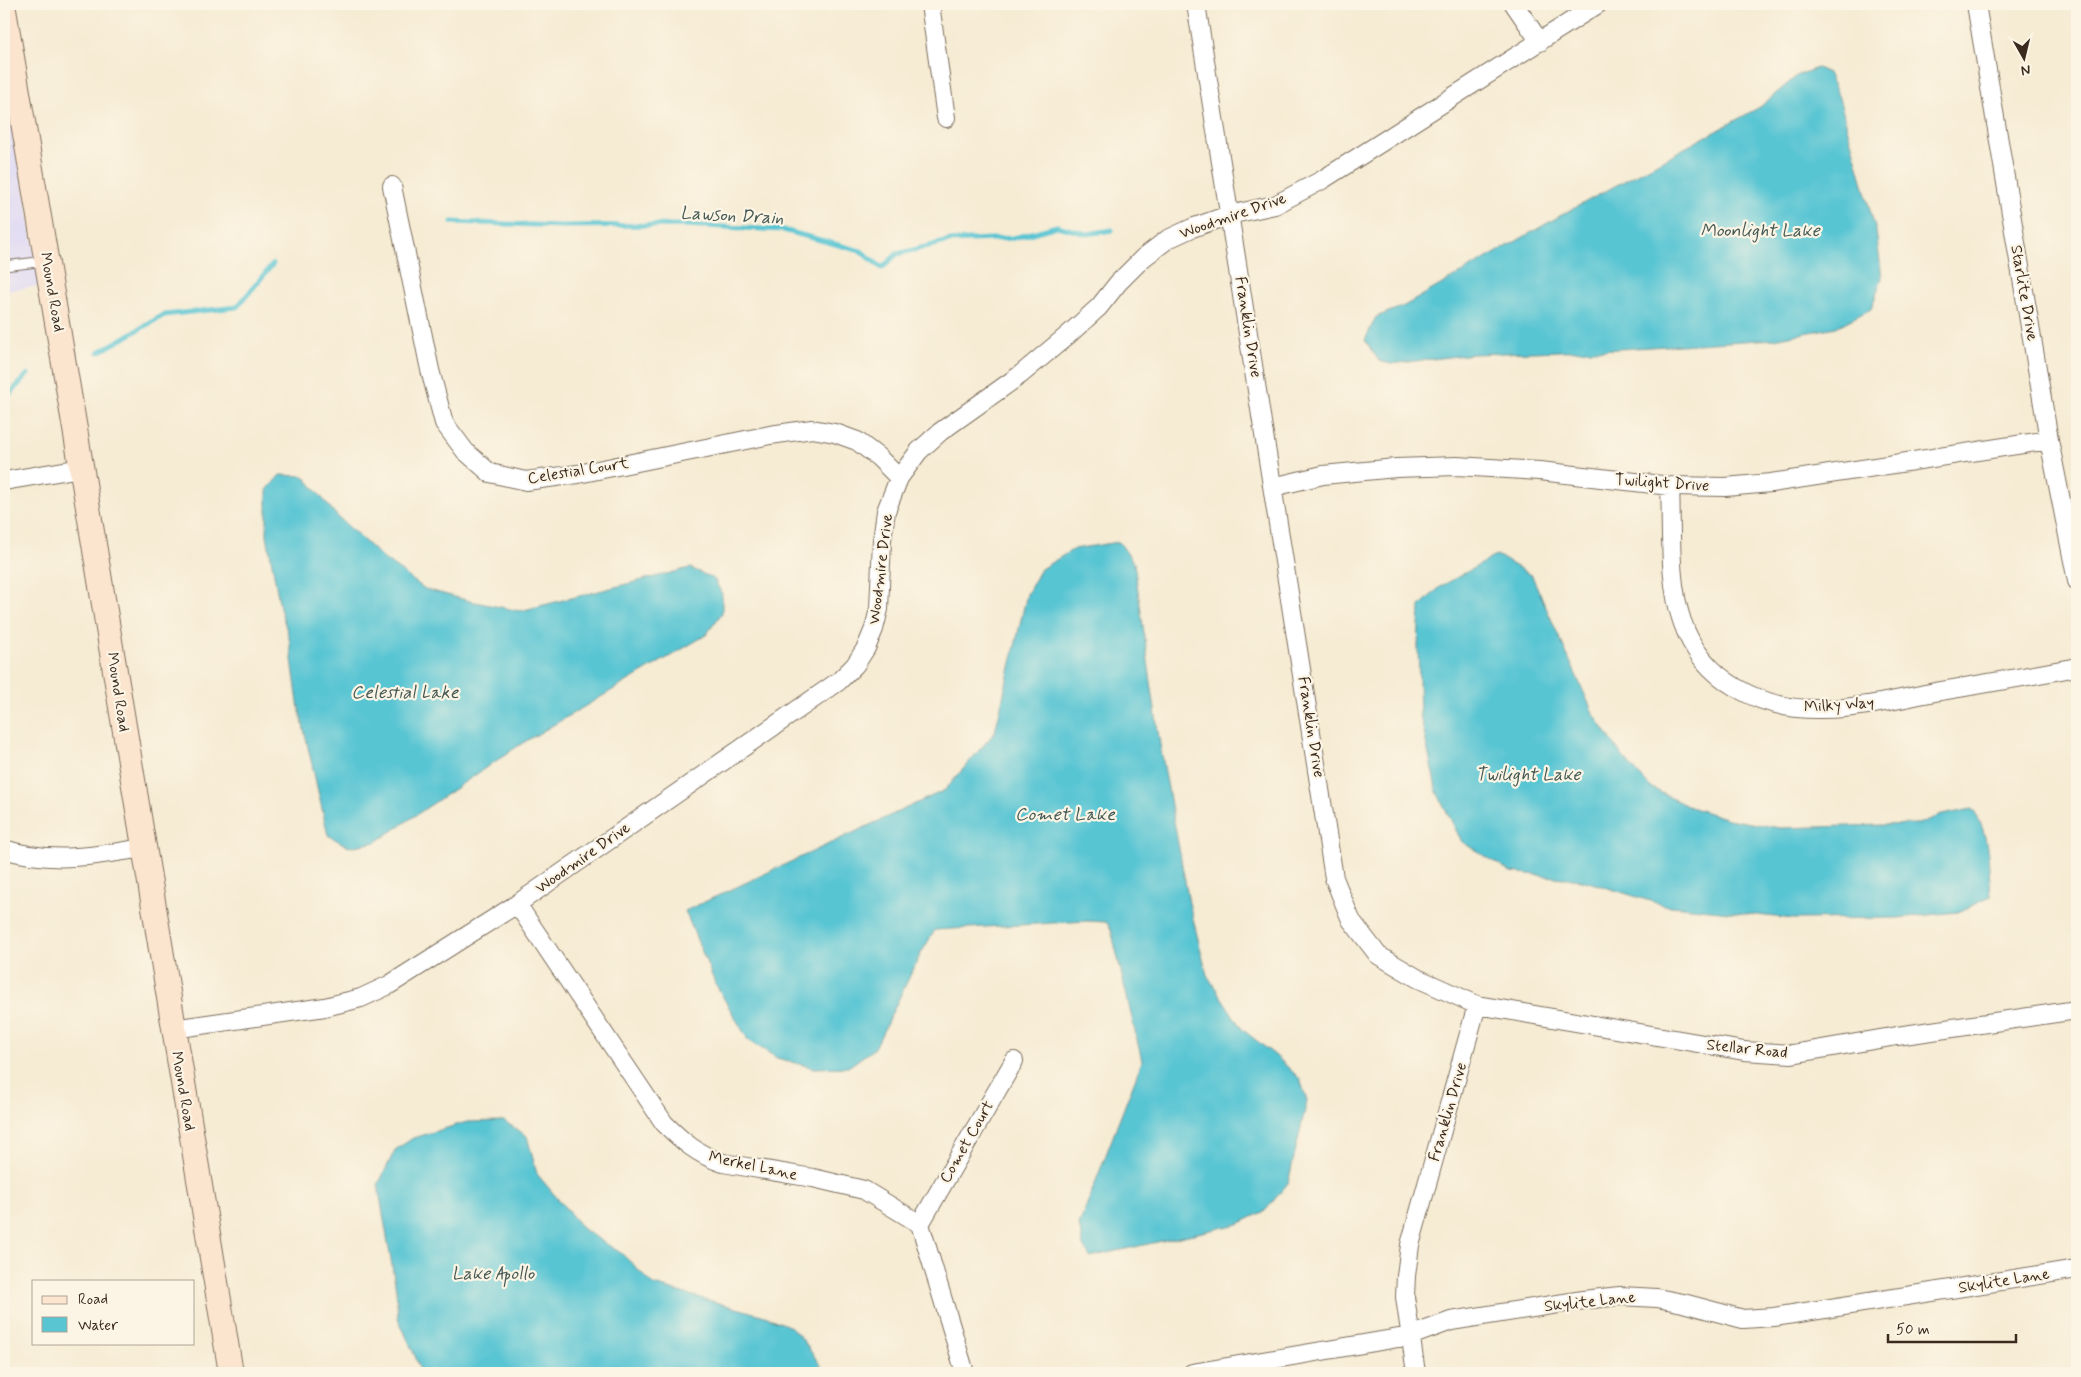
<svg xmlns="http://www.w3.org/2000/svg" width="2081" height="1377" font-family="Mynerve,sans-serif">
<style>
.built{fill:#dbd6f7}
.water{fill:#59c5d3;stroke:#4a7878}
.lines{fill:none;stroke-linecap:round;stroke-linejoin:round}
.stream{stroke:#59c5d3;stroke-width:5}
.lane-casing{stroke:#7c6e5d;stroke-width:11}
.street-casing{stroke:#7c6e5d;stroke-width:20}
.secondary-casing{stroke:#7c6e5d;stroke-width:26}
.lane{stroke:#fff;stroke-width:9}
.street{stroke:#fff;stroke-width:18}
.secondary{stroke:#fce5cf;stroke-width:24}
.labels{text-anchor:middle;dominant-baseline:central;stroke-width:4.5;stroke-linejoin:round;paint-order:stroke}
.street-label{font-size:16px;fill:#3b2a1e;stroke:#fcf5e5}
.water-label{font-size:18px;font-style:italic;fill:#445854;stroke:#fcf5e5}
</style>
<rect width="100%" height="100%" fill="#fcf5e5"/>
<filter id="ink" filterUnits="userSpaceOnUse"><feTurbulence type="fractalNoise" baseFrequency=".02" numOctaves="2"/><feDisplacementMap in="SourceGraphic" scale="10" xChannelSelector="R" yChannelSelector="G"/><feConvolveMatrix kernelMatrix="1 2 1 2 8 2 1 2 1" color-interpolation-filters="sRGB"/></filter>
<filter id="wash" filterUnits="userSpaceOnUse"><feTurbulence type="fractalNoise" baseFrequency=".0096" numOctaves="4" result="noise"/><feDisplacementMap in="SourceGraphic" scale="20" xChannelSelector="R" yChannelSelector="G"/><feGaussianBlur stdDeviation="1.12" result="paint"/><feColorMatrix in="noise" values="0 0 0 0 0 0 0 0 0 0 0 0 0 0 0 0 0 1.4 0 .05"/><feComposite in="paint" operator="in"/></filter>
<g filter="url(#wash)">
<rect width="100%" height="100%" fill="#f6ebd3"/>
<path class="built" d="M4 63 40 286 4 291Z"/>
<path class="water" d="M1817 68 1828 73 1839 98 1876 231 1882 278 1871 309 1836 327 1774 339 1619 349 1473 354 1391 364 1379 361 1365 340 1376 317 1404 306 1558 217 1760 107 1798 75Z
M280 475 304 476 337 516 384 559 425 589 470 601 520 611 690 568 714 579 722 594V613L706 635 521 744 376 842 349 847 328 835 298 703 289 637 280 608 267 535V490Z
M1119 542 1134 563 1160 745 1189 903 1207 975 1242 1029 1276 1056 1300 1079 1307 1101 1288 1183 1265 1211 1238 1224 1090 1257 1083 1246 1079 1225 1142 1061 1111 929 1106 922 1087 921 935 930 920 955 875 1048 848 1067 814 1068 777 1058 748 1040 715 983 685 911 945 790 995 732 1027 594 1041 569 1074 549Z
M1497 555 1532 576 1593 713 1623 757 1650 787 1687 806 1728 819 1780 828 1918 824 1942 815 1972 809C1991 833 1988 868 1991 897L1958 912 1897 918 1794 919 1663 905 1582 880 1511 872 1462 842 1437 792 1420 714 1418 646 1420 606 1440 587Z
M504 1121 527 1136 537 1174 584 1230 621 1253 654 1285 765 1316 791 1327 802 1339 826 1373H421L415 1356 398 1318 396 1289 378 1185 395 1150 413 1138 467 1122Z"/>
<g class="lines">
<path class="stream" d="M452 222 560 226 683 225 783 230 861 251 882 268 897 254 949 241 1014 238 1057 226 1087 234 1112 230
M99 352 164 315 237 307 273 264
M4 400 28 374"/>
</g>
</g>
<g filter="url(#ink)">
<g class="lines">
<g class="lane-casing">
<path id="lane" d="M4 266 46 261"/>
</g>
<g class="street-casing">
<path id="street" d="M930 4 946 118
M1196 4 1334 878 1351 920 1378 955 1417 978 1477 1005 1744 1051 1792 1054 1897 1036 2077 1010
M1514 4 1540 42
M1976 4 2049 440 2077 581
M392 186 430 370 444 423 465 451 490 473 526 481 578 474 770 435 812 429 835 433 857 441 878 457 899 478
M4 481 81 468
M1670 486C1672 528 1668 581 1682 621 1702 681 1762 711 1823 709 1860 709 1898 699 1935 692 1983 684 2030 676 2077 667
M1273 487 1323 475 1396 468 1457 466 1540 471 1670 486 1725 487 1771 483 2049 440
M4 849C50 864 97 856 143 848
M517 904 664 1123C682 1141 698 1155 723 1163L813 1178 864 1190 920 1224 965 1373
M173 1029 325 1007 361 998 389 985 517 904 839 681 855 665 866 648 874 629 879 609 882 540 886 511 899 478 919 451 940 432 1020 375 1068 335 1099 307 1118 283 1143 258 1168 239 1192 228 1229 215 1275 205 1322 180 1382 142 1598 4
M920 1224 1014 1061
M1192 1373 1410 1336 1451 1321 1583 1300 1620 1296 1657 1298 1683 1303 1743 1319 1774 1317 2077 1269
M1416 1373 1405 1297 1406 1276 1410 1245 1477 1005"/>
</g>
<g class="secondary-casing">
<path id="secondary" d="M4 10 75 429 231 1373"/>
</g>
<use href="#lane" class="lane"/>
<use href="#street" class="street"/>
<use href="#secondary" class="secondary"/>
</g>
</g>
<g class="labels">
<g class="street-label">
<text transform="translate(1233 216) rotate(-19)">Woodmire Drive</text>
<text transform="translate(52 292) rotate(80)">Mound Road</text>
<text transform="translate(2024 293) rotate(80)">Starlite Drive</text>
<text transform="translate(1248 327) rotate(81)">Franklin Drive</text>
<text transform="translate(578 471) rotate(-9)">Celestial Court</text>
<text transform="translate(1662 483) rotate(4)">Twilight Drive</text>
<text transform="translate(881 569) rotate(-83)">Woodmire Drive</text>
<text transform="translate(118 692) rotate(81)">Mound Road</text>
<text transform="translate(1839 705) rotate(-4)">Milky Way</text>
<text transform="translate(1311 727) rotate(81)">Franklin Drive</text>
<text transform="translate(583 858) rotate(-35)">Woodmire Drive</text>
<text transform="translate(1747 1049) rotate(6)">Stellar Road</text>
<text transform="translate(183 1091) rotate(80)">Mound Road</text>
<text transform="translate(1448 1112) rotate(-74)">Franklin Drive</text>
<text transform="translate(967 1142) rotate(-60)">Comet Court</text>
<text transform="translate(753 1166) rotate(12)">Merkel Lane</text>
<text transform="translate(2004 1281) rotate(-9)">Skylite Lane</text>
<text transform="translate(1590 1302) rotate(-6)">Skylite Lane</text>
</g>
<g class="water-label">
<text transform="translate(732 216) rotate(3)">Lawson Drain</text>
<text x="1760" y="231">Moonlight Lake</text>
<text x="405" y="693">Celestial Lake</text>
<text x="1528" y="775">Twilight Lake</text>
<text x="1065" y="815">Comet Lake</text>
<text x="493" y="1274">Lake Apollo</text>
</g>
</g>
<rect width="2081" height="1377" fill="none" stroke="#fcf5e5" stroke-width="20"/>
<rect x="32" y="1280" width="162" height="65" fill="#fcf5e5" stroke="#afa495"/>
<rect x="42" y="1296" width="25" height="8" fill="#fce5cf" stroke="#afa495"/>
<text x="78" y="1304" font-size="15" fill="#3b2a1e">Road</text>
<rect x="42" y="1317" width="25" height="15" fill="#59c5d3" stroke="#afa495"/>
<text x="78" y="1330" font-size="15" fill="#3b2a1e">Water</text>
<g transform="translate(2024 58) rotate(172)" stroke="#fcf5e5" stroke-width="4" paint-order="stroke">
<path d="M0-4L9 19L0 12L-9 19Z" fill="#3b2a1e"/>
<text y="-8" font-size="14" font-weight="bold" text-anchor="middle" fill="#3b2a1e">N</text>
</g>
<path d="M1888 1334v8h128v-8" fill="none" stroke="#3b2a1e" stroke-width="2.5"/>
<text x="1896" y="1334" font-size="15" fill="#3b2a1e" stroke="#fcf5e5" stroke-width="4" paint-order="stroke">50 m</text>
</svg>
